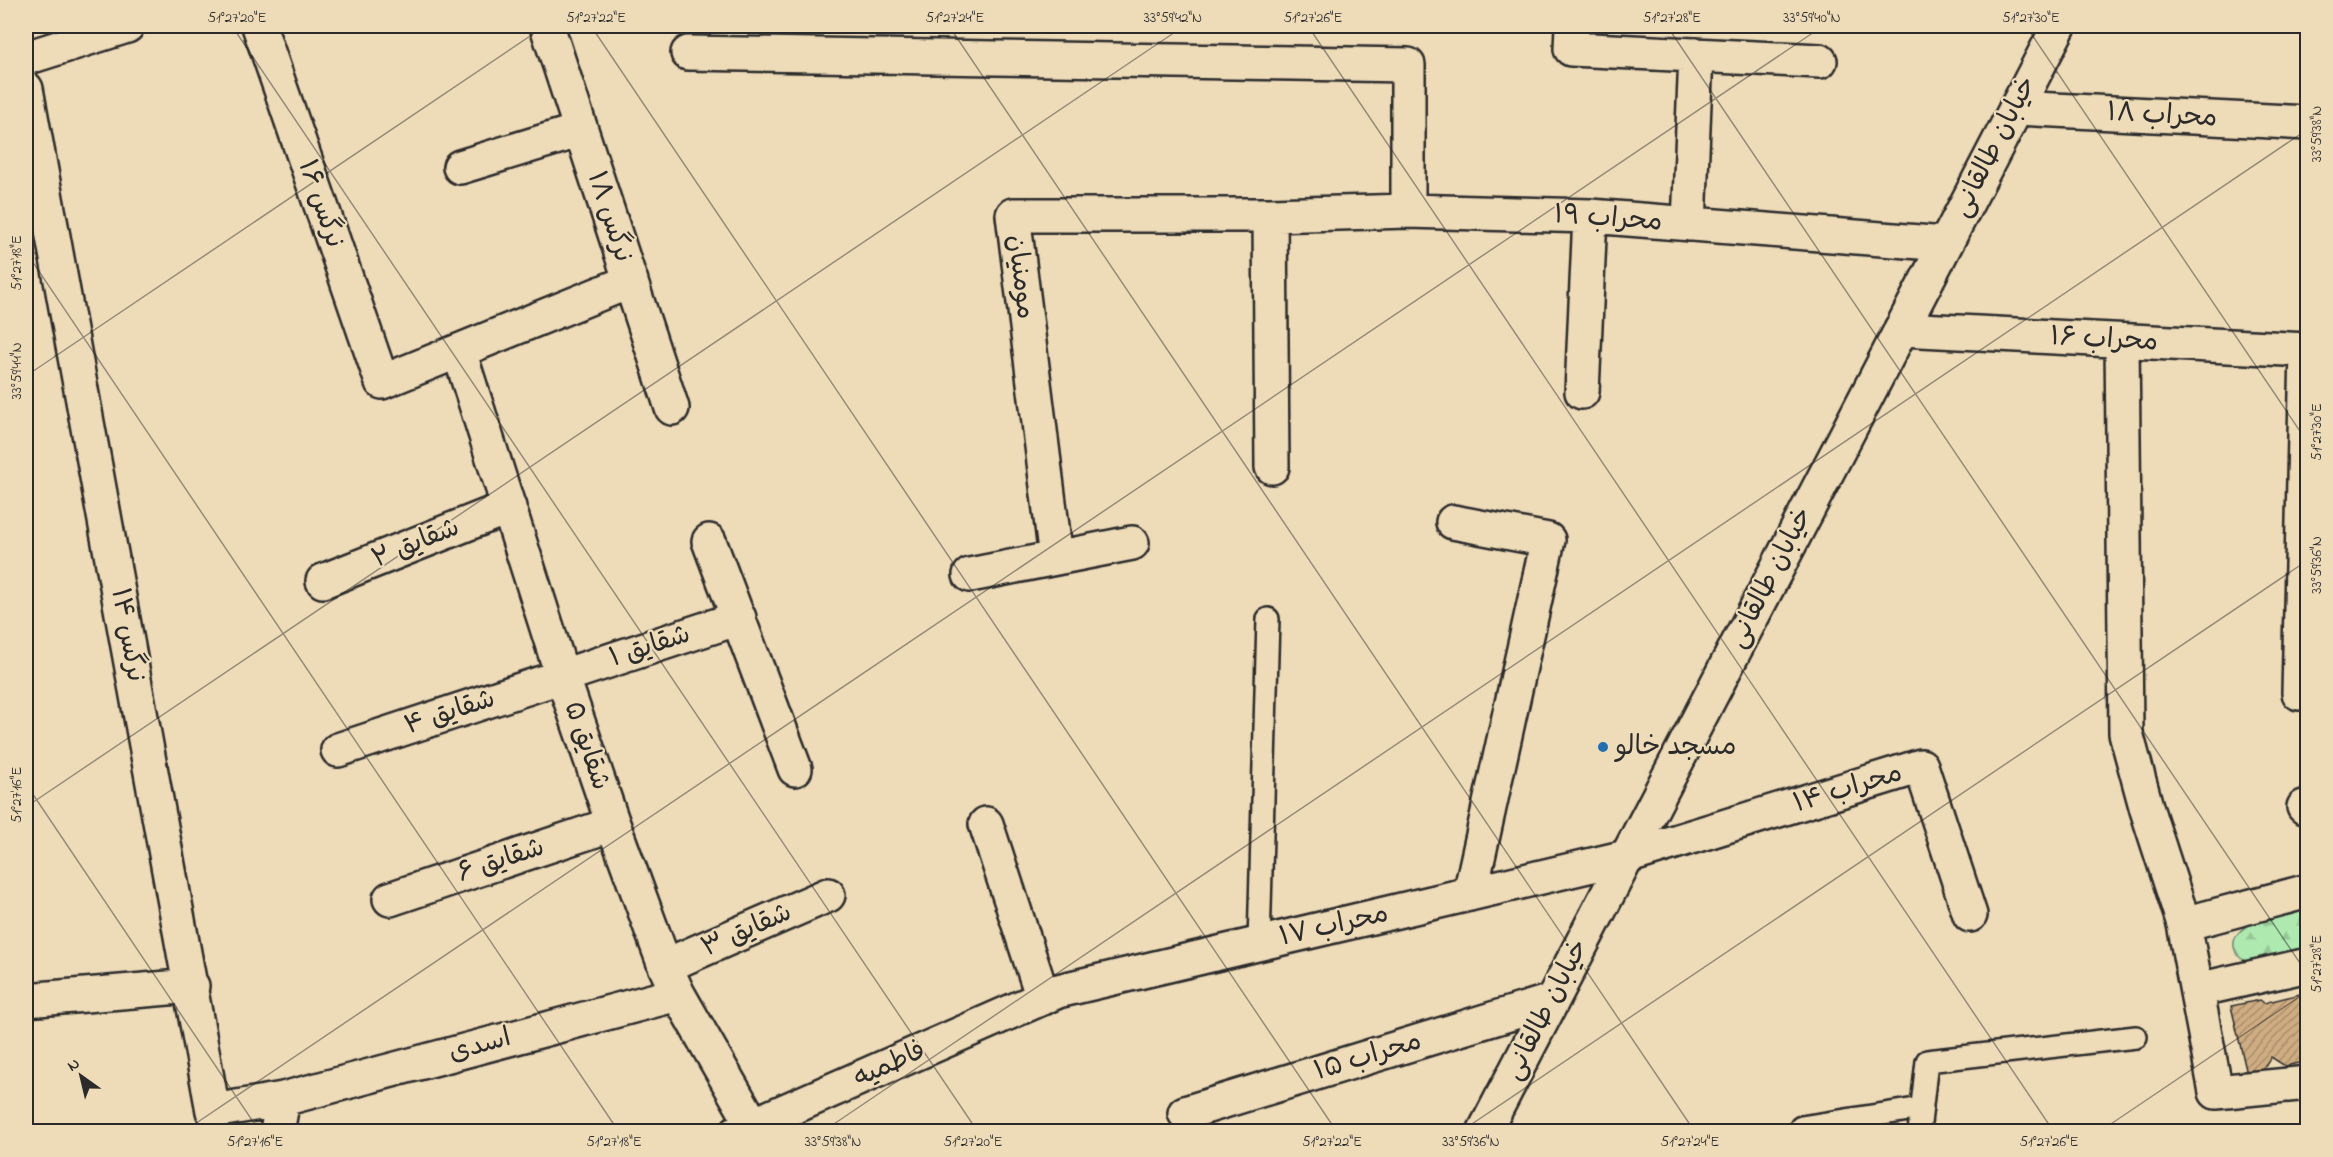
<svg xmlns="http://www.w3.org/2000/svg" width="2333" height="1157" font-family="'Indie Flower','Playpen Sans Arabic',sans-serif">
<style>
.forest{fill:url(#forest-firs);stroke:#6c8a6d;stroke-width:1.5}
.building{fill:url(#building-hatch);stroke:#2b2b2b;stroke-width:1.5}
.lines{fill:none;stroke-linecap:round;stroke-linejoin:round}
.service-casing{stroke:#2b2b2b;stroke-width:26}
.minor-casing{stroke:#2b2b2b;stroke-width:38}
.secondary-casing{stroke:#2b2b2b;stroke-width:38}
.service{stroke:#eedcb9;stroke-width:21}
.minor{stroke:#eedcb9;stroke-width:33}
.secondary{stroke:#eedcb9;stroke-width:33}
.ticks{fill:none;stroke:#2b2b2b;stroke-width:1.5;stroke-opacity:0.45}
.poi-dot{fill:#1f6fb2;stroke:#eedcb9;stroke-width:2}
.labels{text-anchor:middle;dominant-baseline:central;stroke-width:4.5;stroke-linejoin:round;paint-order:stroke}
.street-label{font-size:27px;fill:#2b2b2b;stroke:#eedcb9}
.poi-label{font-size:27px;fill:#2b2b2b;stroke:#eedcb9;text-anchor:start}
.neatline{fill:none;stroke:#2b2b2b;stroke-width:2}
.ticks-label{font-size:15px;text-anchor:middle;fill:#2b2b2b}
</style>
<defs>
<pattern id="forest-firs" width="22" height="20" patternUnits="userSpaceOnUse" patternTransform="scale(1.5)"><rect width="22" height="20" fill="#aee9af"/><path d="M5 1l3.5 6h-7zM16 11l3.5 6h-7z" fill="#96c897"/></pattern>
<pattern id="building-hatch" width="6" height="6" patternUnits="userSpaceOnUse" patternTransform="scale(1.5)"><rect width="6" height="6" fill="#cfad82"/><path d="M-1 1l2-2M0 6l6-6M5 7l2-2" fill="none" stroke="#a88d6b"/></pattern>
</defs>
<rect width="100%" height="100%" fill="#eedcb9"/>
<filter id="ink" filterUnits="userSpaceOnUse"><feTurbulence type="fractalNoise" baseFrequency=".0167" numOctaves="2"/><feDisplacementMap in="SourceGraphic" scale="12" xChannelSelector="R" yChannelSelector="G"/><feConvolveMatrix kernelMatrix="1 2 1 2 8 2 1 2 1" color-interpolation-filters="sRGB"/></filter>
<g filter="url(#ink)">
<path class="forest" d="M2307 909V947L2250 962C2241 960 2236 956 2234 947 2230 920 2289 913 2307 909Z"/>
<path class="building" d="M2308 992V1061L2285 1066 2271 1057 2263 1070 2247 1074 2231 1006 2260 1000 2264 1003Z"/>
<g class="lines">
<g class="service-casing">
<path id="service" d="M1259 944 1268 619
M785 1110 790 1132
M1801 1127 1922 1108
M1919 1132 1927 1061 2136 1037"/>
</g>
<g class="minor-casing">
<path id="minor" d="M259 26 382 382 631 281
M547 26 672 408
M1572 26 1571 49 1820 61
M688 53 1408 65V211
M26 89 213 1111 283 1099 678 994
M2016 108 2308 123
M460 167 581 130
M1270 215 1272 467
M1689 224 1696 55
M1901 329 2307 350 2299 693
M2122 341 2126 733 2147 810 2184 924 2216 1092 2308 1083
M459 351 562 675 613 824 665 966 678 994 753 1125
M1582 392 1590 216
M1453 522 1548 540 1470 894
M709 541 795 769
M1056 558 1013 215H1270L1408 211 1590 216 1945 244
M970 575 1132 543
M323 581 509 507
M338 750 739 618
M2304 807 2308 806
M986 824 1043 998
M390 899 613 824
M2184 924 2308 891
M665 966 828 895
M2197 990 2308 965
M26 1000 192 986
M1185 1113 1551 1001
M277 1132 283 1099
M737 1132 1058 991 1626 857 1921 766 1970 915"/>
</g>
<g class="secondary-casing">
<path id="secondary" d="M26 58 127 26
M1484 1132 2059 26"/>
</g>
<use href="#service" class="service"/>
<use href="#minor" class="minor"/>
<use href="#secondary" class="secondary"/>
</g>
</g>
<path class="ticks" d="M232 26 978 1132M591 26 1337 1132M949 26 1695 1132M1308 26 2054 1132M1667 26 2308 975M2026 26 2308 443M26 252 619 1132M26 376 545 26M26 784 260 1132M26 807 1184 26M183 1132 1823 26M822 1132 2308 129M1460 1132 2308 560M2099 1132 2308 991"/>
<circle class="poi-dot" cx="1603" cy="747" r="6"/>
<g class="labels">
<g class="street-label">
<text transform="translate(2162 116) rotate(3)">محراب ۱۸</text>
<text transform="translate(1995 147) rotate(-63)">خیابان طالقانی</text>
<text transform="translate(320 204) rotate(71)">نرگس ۱۶</text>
<text transform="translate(609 217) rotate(72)">نرگس ۱۸</text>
<text transform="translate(1608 219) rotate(4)">محراب ۱۹</text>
<text transform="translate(1020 277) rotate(83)">مومنیان</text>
<text transform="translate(2104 340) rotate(3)">محراب ۱۶</text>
<text transform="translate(416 544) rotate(-22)">شقایق ۲</text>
<text transform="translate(1771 578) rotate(-63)">خیابان طالقانی</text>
<text transform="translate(127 635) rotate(80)">نرگس ۱۴</text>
<text transform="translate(650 647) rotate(-18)">شقایق ۱</text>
<text transform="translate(450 713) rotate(-18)">شقایق ۴</text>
<text transform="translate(586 746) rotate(71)">شقایق ۵</text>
<text transform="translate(1848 789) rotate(-17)">محراب ۱۴</text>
<text transform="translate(501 861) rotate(-18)">شقایق ۶</text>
<text transform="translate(1334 926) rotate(-13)">محراب ۱۷</text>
<text transform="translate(747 931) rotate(-24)">شقایق ۳</text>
<text transform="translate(1547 1010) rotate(-63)">خیابان طالقانی</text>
<text transform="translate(480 1046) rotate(-15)">اسدی</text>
<text transform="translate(1368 1057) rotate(-17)">محراب ۱۵</text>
<text transform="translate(890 1065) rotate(-24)">فاطمیه</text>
</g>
<g class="poi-label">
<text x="1615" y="747">مسجد خالو</text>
</g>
</g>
<rect width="2333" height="1157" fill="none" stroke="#eedcb9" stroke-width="66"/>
<g transform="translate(81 1076) rotate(326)" stroke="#eedcb9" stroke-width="4.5" paint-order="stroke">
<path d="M0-4.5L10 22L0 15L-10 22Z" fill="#2b2b2b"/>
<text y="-9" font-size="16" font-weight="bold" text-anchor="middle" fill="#2b2b2b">N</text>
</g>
<rect x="33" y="33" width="2267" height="1091" class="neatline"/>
<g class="ticks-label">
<text x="237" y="22">51°27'20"E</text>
<text x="596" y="22">51°27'22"E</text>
<text x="955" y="22">51°27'24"E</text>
<text x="1173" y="22">33°59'42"N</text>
<text x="1313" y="22">51°27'26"E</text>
<text x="1672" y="22">51°27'28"E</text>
<text x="1812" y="22">33°59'40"N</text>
<text x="2031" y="22">51°27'30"E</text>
<text transform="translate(2316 134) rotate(-90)" y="5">33°59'38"N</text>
<text transform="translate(16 263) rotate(-90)" y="5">51°27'18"E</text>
<text transform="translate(16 371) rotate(-90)" y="5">33°59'44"N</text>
<text transform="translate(2316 432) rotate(-90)" y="5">51°27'30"E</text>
<text transform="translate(2316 565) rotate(-90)" y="5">33°59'36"N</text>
<text transform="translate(16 795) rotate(-90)" y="5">51°27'16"E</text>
<text transform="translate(2316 964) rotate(-90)" y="5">51°27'28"E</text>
<text x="255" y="1146">51°27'16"E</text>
<text x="614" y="1146">51°27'18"E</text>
<text x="833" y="1146">33°59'38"N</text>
<text x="973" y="1146">51°27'20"E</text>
<text x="1332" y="1146">51°27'22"E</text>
<text x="1471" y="1146">33°59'36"N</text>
<text x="1690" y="1146">51°27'24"E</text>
<text x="2049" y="1146">51°27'26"E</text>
</g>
</svg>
